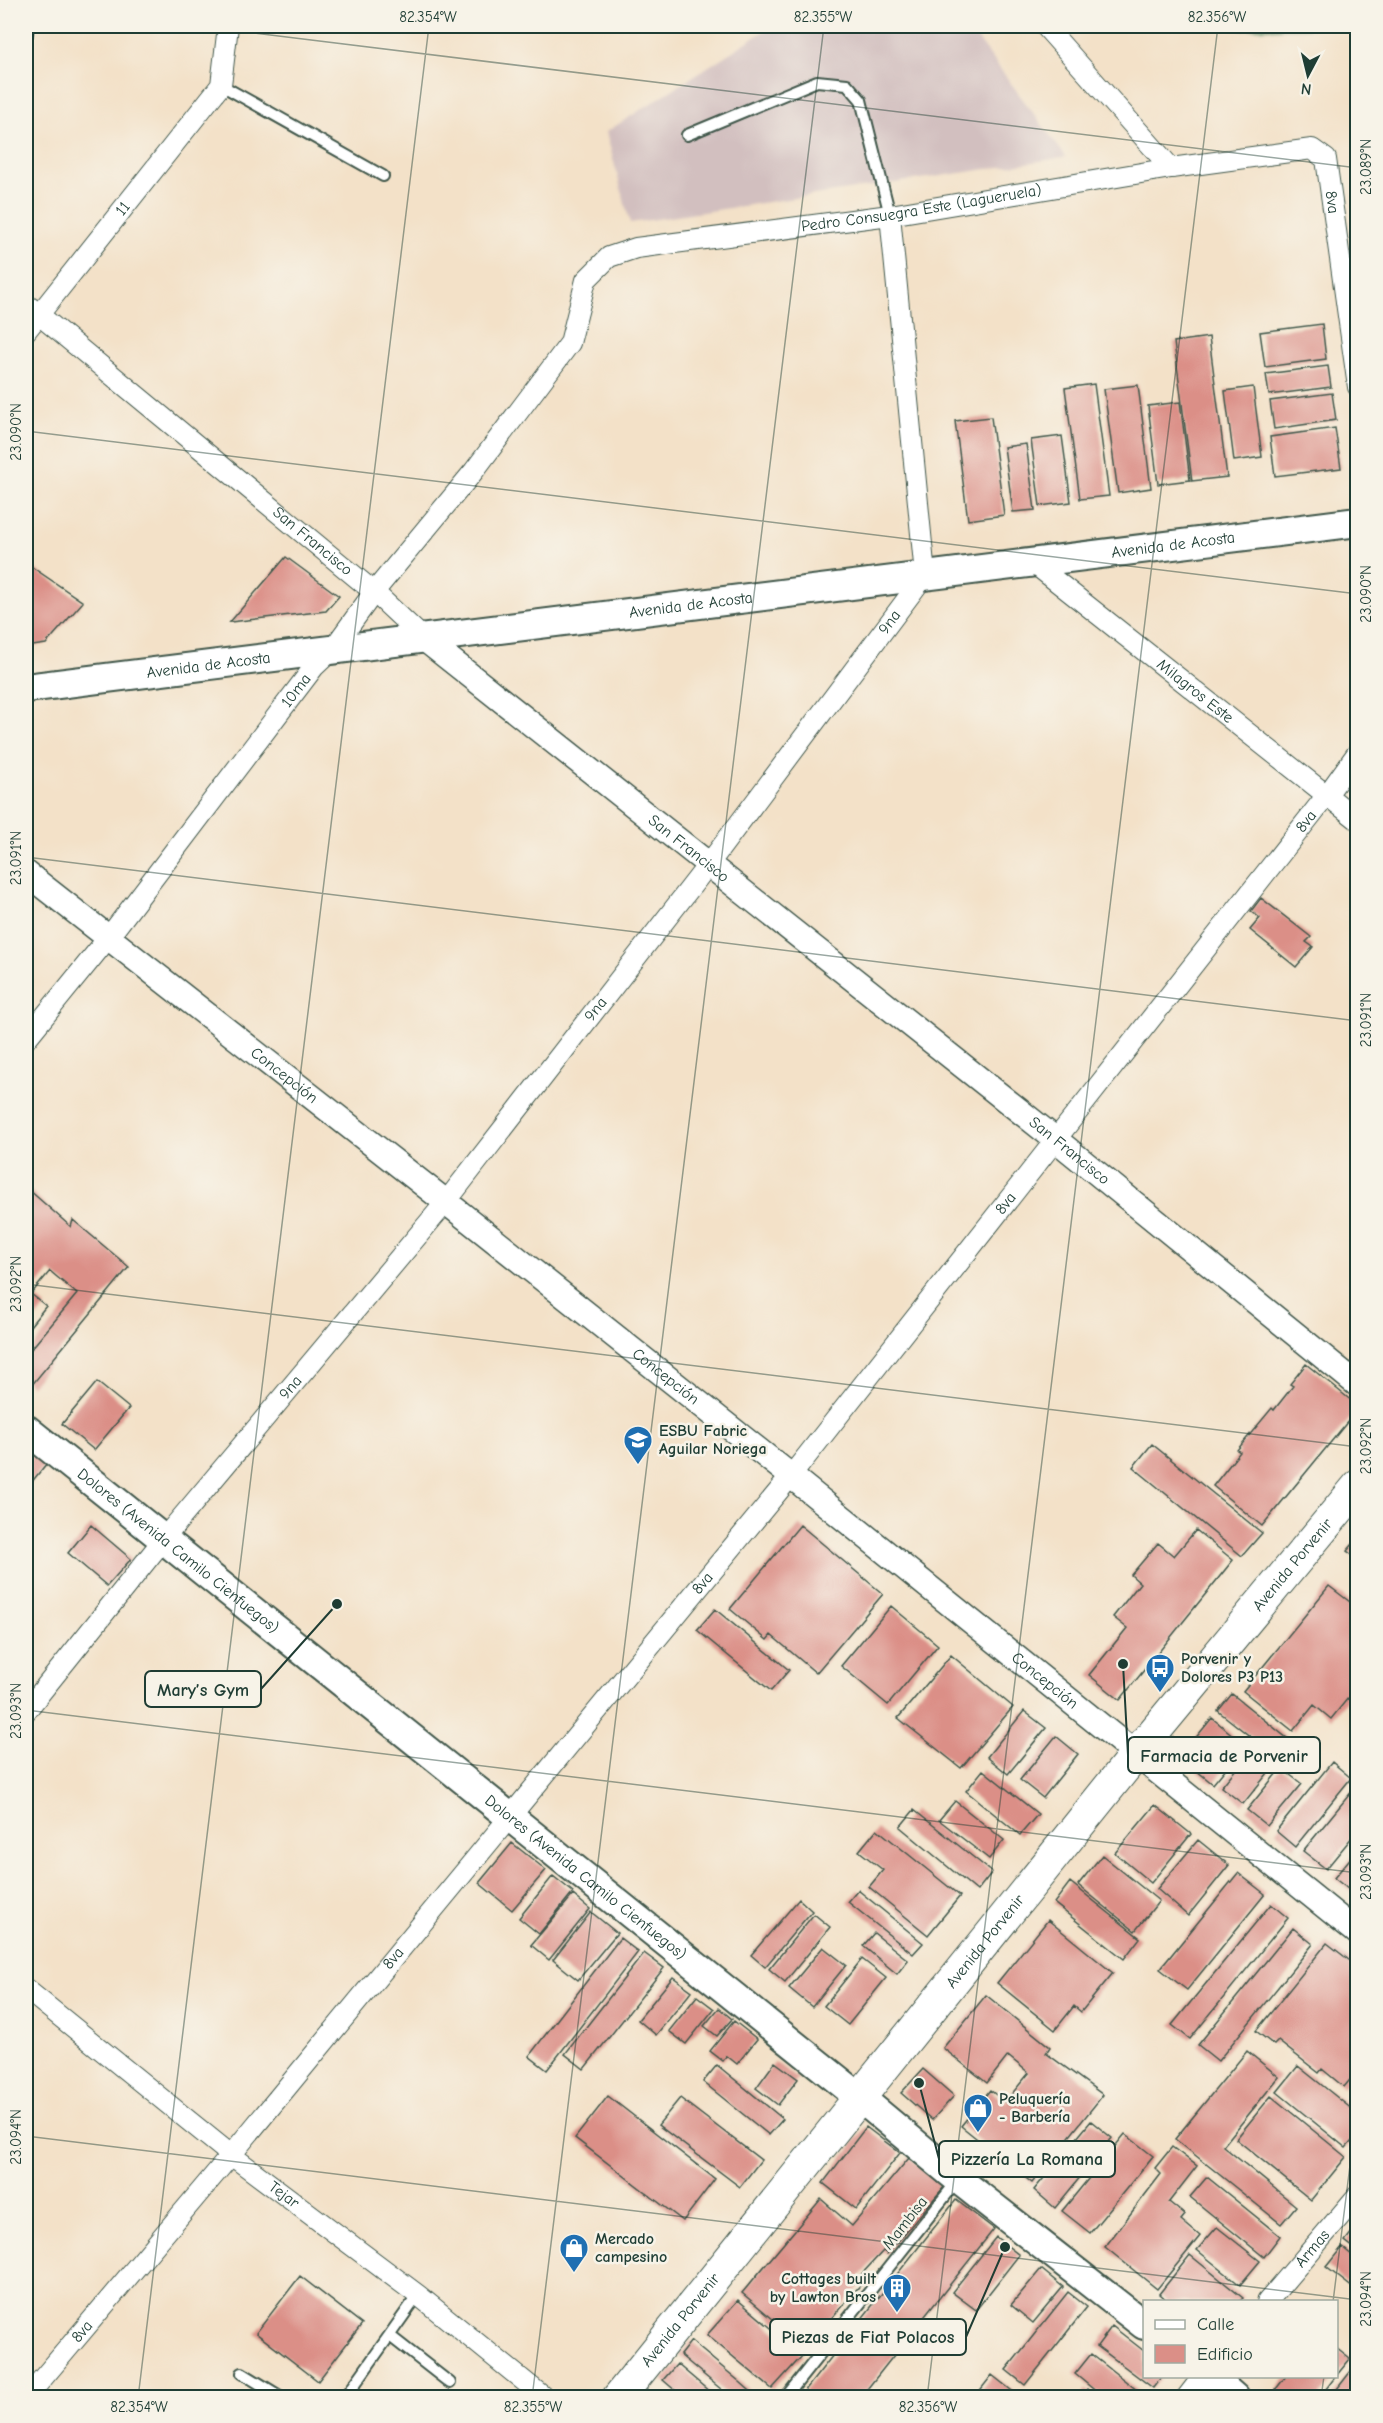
<svg xmlns="http://www.w3.org/2000/svg" width="1383" height="2423" font-family="'Comic Neue',sans-serif">
<style>
.industrial{fill:#d2bfbf}
.forest{fill:#78bc7f;stroke:#4c7c5a;stroke-width:1.5}
.building{fill:#db8f87}
.lines{fill:none;stroke-linecap:round;stroke-linejoin:round}
.service-casing{stroke:#3f564a;stroke-width:14}
.minor-casing{stroke:#3f564a;stroke-width:22}
.tertiary-casing{stroke:#3f564a;stroke-width:27}
.secondary-casing{stroke:#3f564a;stroke-width:32}
.primary-casing{stroke:#3f564a;stroke-width:34}
.service{stroke:#fff;stroke-width:10}
.minor{stroke:#fff;stroke-width:20}
.tertiary{stroke:#fff;stroke-width:24}
.secondary{stroke:#fff;stroke-width:28}
.primary{stroke:#fff;stroke-width:32}
.ticks{fill:none;stroke:#1f3d34;stroke-width:1.5;stroke-opacity:0.45}
.labels{text-anchor:middle;dominant-baseline:central;stroke-width:5;stroke-linejoin:round;paint-order:stroke}
.street-label{font-size:16px;fill:#1f3d34;stroke:#f7f3e8}
.poi-label{font-size:16px;font-weight:bold;fill:#1f3d34;stroke:#f7f3e8;text-anchor:start}
.leader{fill:none;stroke:#1f3d34;stroke-width:2}
.callout-dot{fill:#1f3d34;stroke:#f7f3e8;stroke-width:2}
.callout{fill:#f7f3e8;stroke:#1f3d34;stroke-width:2}
.callout-label{font-size:18px;text-anchor:middle;font-weight:bold;fill:#1f3d34}
.neatline{fill:none;stroke:#1f3d34;stroke-width:2}
.ticks-label{font-size:15px;text-anchor:middle;fill:#1f3d34}
</style>
<rect width="100%" height="100%" fill="#f7f3e8"/>
<filter id="ink" filterUnits="userSpaceOnUse"><feTurbulence type="fractalNoise" baseFrequency=".0167" numOctaves="2"/><feDisplacementMap in="SourceGraphic" scale="12" xChannelSelector="R" yChannelSelector="G"/><feConvolveMatrix kernelMatrix="1 2 1 2 8 2 1 2 1" color-interpolation-filters="sRGB"/></filter>
<filter id="wash" filterUnits="userSpaceOnUse"><feTurbulence type="fractalNoise" baseFrequency=".008" numOctaves="4" result="noise"/><feDisplacementMap in="SourceGraphic" scale="24" xChannelSelector="R" yChannelSelector="G"/><feGaussianBlur stdDeviation="1.35" result="paint"/><feColorMatrix in="noise" values="0 0 0 0 0 0 0 0 0 0 0 0 0 0 0 0 0 1.4 0 .05"/><feComposite in="paint" operator="in"/></filter>
<g filter="url(#wash)">
<rect width="100%" height="100%" fill="#f3e1c8"/>
<path class="industrial" d="M772 26H968L1066 157 630 223 606 132Z"/>
<path class="forest" d="M1230 26H1357L1358 27 1234 29Z"/>
<g id="blocks">
<path class="building" d="M1322 324 1326 359 1265 367 1260 332Z
M1209 337 1227 477 1192 481 1174 342Z
M1328 366 1331 387 1269 395 1266 374Z
M1094 384 1109 496 1080 499 1065 388Z
M1138 385 1151 488 1118 493 1104 389Z
M1253 387 1262 457 1234 461 1225 391Z
M1332 393 1336 420 1274 429 1270 401Z
M1180 402 1190 480 1158 484 1148 406Z
M991 417 1004 515 968 520 955 421Z
M1335 428 1341 468 1275 476 1270 437Z
M1062 436 1071 502 1040 506 1031 440Z
M1026 444 1035 510 1013 512 1004 447Z
M286 557 339 596 326 611 230 622Z
M26 563 83 602 46 644 26 647Z
M1261 898 1311 937 1306 942 1313 947 1296 967 1250 930 1260 918 1251 911Z
M28 1189 71 1227 73 1220 129 1267 31 1386 26 1381V1355L77 1294 50 1271 31 1294 46 1306 26 1331V1192Z
M1306 1364 1358 1406V1409L1262 1526 1213 1486 1240 1452 1237 1450 1272 1408 1274 1410 1293 1386 1290 1384Z
M97 1382 129 1408 94 1450 62 1424Z
M1152 1444 1262 1533 1242 1556 1133 1467Z
M35 1453 47 1463 26 1489V1457L29 1460Z
M91 1525 131 1559 107 1586 68 1553Z
M800 1525 883 1594 816 1673 771 1635 767 1640 730 1609Z
M1196 1530 1233 1560 1120 1700 1089 1675 1127 1628 1113 1617 1140 1583 1131 1575 1158 1543 1174 1556Z
M1358 1538V1559L1347 1551Z
M1329 1586 1358 1608V1706L1348 1698 1331 1719 1314 1705 1293 1731 1243 1691Z
M891 1606 938 1645 888 1705 841 1666Z
M715 1609 789 1670 771 1691 697 1630Z
M951 1655 1013 1707 961 1768 898 1718Z
M1232 1694 1293 1743 1280 1760 1218 1711Z
M1024 1711 1046 1728 1008 1774 987 1757Z
M1212 1718 1245 1745 1213 1784 1180 1757Z
M1056 1736 1078 1754 1043 1798 1020 1780Z
M1251 1751 1272 1768 1243 1804 1221 1787Z
M1332 1762 1351 1778 1295 1847 1276 1831Z
M1281 1768 1302 1784 1267 1826 1247 1810Z
M983 1770 1038 1814 1020 1835 966 1791Z
M1358 1784V1830L1326 1869 1303 1851Z
M955 1801 1004 1840 989 1859 939 1820Z
M1155 1805 1191 1834 1151 1883 1115 1853Z
M914 1810 992 1872 977 1891 900 1827Z
M877 1829 960 1896 928 1935 869 1887 883 1870 859 1851Z
M1198 1840 1229 1865 1188 1916 1157 1889Z
M512 1843 546 1870 512 1910 479 1883Z
M1358 1849V1897L1334 1878Z
M1102 1855 1159 1901 1135 1931 1078 1885Z
M1238 1873 1265 1894 1187 1990 1160 1969Z
M553 1876 573 1892 539 1934 519 1918Z
M1070 1882 1140 1938 1124 1959 1054 1903Z
M858 1890 923 1943 913 1954 848 1902Z
M573 1895 590 1909 549 1960 531 1945Z
M799 1899 812 1911 765 1967 751 1955Z
M1271 1904 1288 1918 1190 2039 1172 2025Z
M591 1912 617 1933 578 1980 553 1960Z
M814 1914 830 1927 785 1982 769 1969Z
M1048 1920 1113 1973 1081 2012 1074 2006 1055 2030 997 1983Z
M1293 1928 1313 1944 1218 2061 1198 2045Z
M874 1933 908 1960 897 1974 863 1946Z
M620 1938 638 1952 547 2070 529 2056Z
M1327 1943 1358 1967V2078L1354 2075 1344 2087 1322 2069 1319 2073 1278 2041 1274 2045 1256 2031Z
M823 1947 846 1965 812 2007 789 1988Z
M644 1953 664 1968 584 2069 565 2054Z
M862 1959 886 1978 848 2025 824 2006Z
M673 1977 692 1991 656 2035 638 2020Z
M986 1995 1050 2047 1046 2053 1103 2095 1032 2183 961 2126 990 2090 1005 2102 1029 2073 1008 2056 987 2083 943 2048Z
M697 1996 714 2009 686 2044 669 2031Z
M719 2008 732 2019 717 2036 704 2026Z
M734 2021 757 2039 737 2064 727 2056 723 2061 710 2051Z
M1247 2051 1279 2077 1223 2146 1296 2206 1281 2224 1175 2139Z
M775 2062 798 2079 778 2105 756 2088Z
M717 2065 783 2119 769 2135 703 2082Z
M1298 2066 1358 2114V2134L1346 2148 1277 2092Z
M923 2069 954 2096 932 2120 901 2093Z
M608 2096 715 2179 683 2221 575 2138Z
M1271 2096 1346 2157 1311 2200 1236 2139Z
M680 2098 761 2160 740 2187 658 2125Z
M1091 2121 1112 2138 1055 2208 1034 2190Z
M866 2127 900 2153 856 2209 823 2183Z
M1125 2134 1153 2156 1090 2233 1062 2211Z
M1172 2147 1197 2166 1169 2202 1185 2215 1181 2220 1200 2236 1157 2289 1105 2247 1161 2174 1155 2168Z
M909 2158 944 2187 887 2254 883 2251 859 2277 864 2281 806 2347 742 2293 821 2199 852 2226Z
M1207 2177 1280 2236 1264 2257 1190 2197Z
M956 2200 994 2229 860 2398H799Z
M1217 2227 1260 2261 1240 2285 1197 2250Z
M1356 2227 1358 2228V2251L1345 2241Z
M996 2237 1019 2255 976 2310 952 2292Z
M1342 2247 1358 2260V2292L1326 2267Z
M1190 2255 1243 2298 1239 2302H1168L1159 2294Z
M1041 2269 1063 2287 1033 2323 1011 2305Z
M300 2276 362 2324 318 2381 256 2333Z
M1068 2292 1087 2307 1025 2385 1006 2370Z
M738 2300 803 2355 772 2389 707 2335Z
M1112 2326 1144 2351V2376H1162L1153 2388 1097 2346Z
M691 2341 740 2382 758 2398H733L728 2395 680 2355Z
M1336 2348 1350 2359 1336 2376Z
M1091 2354 1147 2398H1104L1075 2374Z
M1358 2362V2398H1330Z
M677 2364 717 2398H684L663 2380Z
M992 2375 1021 2398H974Z
M1286 2376H1336L1319 2398H1287L1276 2389Z
M1087 2389 1097 2398H1080Z"/>
</g>
</g>
<g filter="url(#ink)">
<use href="#blocks" fill-opacity="0" stroke="#3f564a" stroke-width="1.5"/>
<g class="lines">
<g class="service-casing">
<path id="service" d="M221 85 383 176
M687 135 817 81 847 84 861 100 890 215
M390 2336 450 2383
M242 2373 283 2398
M345 2398 418 2295
M785 2398 958 2180"/>
</g>
<g class="minor-casing">
<g id="minor">
<path d="M1045 26 1171 168"/>
<path id="s1" d="M26 304 374 592 423 638"/>
<path id="s2" d="M26 331 221 85 228 26"/>
<path id="s3" d="M1032 562 1358 820"/>
<path id="s4" d="M26 1039 108 938 314 667 332 650 374 592 474 471 570 343 586 280 609 257 636 248 890 215 1171 168 1312 149 1326 159 1358 387"/>
<path id="s5" d="M26 1711 171 1530 446 1202 708 865 925 575 890 215"/>
<path id="s6" d="M26 1989 231 2155 418 2295 545 2398"/>
<path id="s7" d="M1267 2302 1358 2195"/>
<path id="s8" d="M26 2398 231 2155 791 1476 1327 795 1358 752"/>
<path d="M1186 2398 1203 2376"/>
</g>
</g>
<g class="tertiary-casing">
<g id="tertiary">
<path id="s9" d="M423 638 1055 1139 1358 1385"/>
<path id="s10" d="M26 873 446 1202 791 1476 1358 1933"/>
</g>
</g>
<g class="secondary-casing">
<g id="secondary">
<path id="s11" d="M26 688 1358 522"/>
<path id="s12" d="M26 1429 858 2096 959 2180 1144 2325"/>
<path d="M1210 2376 1235 2398"/>
</g>
</g>
<g class="primary-casing">
<g id="primary">
<path id="s13" d="M618 2398 1135 1755 1358 1486"/>
</g>
</g>
<use href="#service" class="service"/>
<use href="#minor" class="minor"/>
<use href="#tertiary" class="tertiary"/>
<use href="#secondary" class="secondary"/>
<use href="#primary" class="primary"/>
</g>
</g>
<path class="ticks" d="M196 26 1358 168M26 101 35 26M26 431 1358 594M26 857 1358 1021M26 1284 1358 1447M26 1710 1358 1873M26 2136 1358 2300M1333 2302 1358 2101M138 2398 429 26M532 2398 824 26M927 2398 1218 26M1321 2398 1324 2376"/>
<defs>
<g id="school-pin" transform="scale(1.5)"><path d="M0 17L-7.5 6A9.5 9.5 0 1 1 7.5 6Z" fill="#1f6fb2" stroke="#f7f3e8"/><path d="M0-5L7-2L0 1L-7-2ZM-4 1L0 2.5L4 1V4Q0 6-4 4Z" fill="#fff"/></g>
<g id="bus-pin" transform="scale(1.5)"><path d="M0 17L-7.5 6A9.5 9.5 0 1 1 7.5 6Z" fill="#1f6fb2" stroke="#f7f3e8"/><path d="M-5-6H5V4H4V6H2V4H-2V6H-4V4H-5ZM-3.5-4V0h7V-4ZM-3.5 1.2v1.5H-2V1.2ZM2 1.2v1.5H3.5V1.2Z" fill="#fff"/></g>
<g id="shop-pin" transform="scale(1.5)"><path d="M0 17L-7.5 6A9.5 9.5 0 1 1 7.5 6Z" fill="#1f6fb2" stroke="#f7f3e8"/><path d="M-5-2.5h2.3a2.7 3.5 0 0 1 5.4 0H5L5.5 6h-11ZM-1.5-2.5h3a1.5 2.3 0 0 0-3 0Z" fill="#fff"/></g>
<g id="building-pin" transform="scale(1.5)"><path d="M0 17L-7.5 6A9.5 9.5 0 1 1 7.5 6Z" fill="#1f6fb2" stroke="#f7f3e8"/><path d="M-4-6H4V6H1V3H-1V6H-4ZM-2.5-4.3h1.7v1.8h-1.7ZM.8-4.3h1.7v1.8H.8ZM-2.5-1h1.7V.8h-1.7ZM.8-1h1.7V.8H.8Z" fill="#fff"/></g>
</defs>
<g fill-rule="evenodd">
<use href="#school-pin" x="638" y="1440"/>
<use href="#bus-pin" x="1160" y="1668"/>
<use href="#shop-pin" x="978" y="2108"/>
<use href="#shop-pin" x="574" y="2248"/>
<use href="#building-pin" x="897" y="2288"/>
</g>
<g class="labels">
<g class="street-label">
<text stroke="none"><textPath href="#s4" startOffset="1754">8va</textPath></text>
<text stroke="none"><textPath href="#s2" startOffset="156">11</textPath></text>
<text stroke="none"><textPath href="#s4" startOffset="1298">Pedro Consuegra Este (Lagueruela)</textPath></text>
<text stroke="none"><textPath href="#s1" startOffset="372">San Francisco</textPath></text>
<text stroke="none"><textPath href="#s11" startOffset="1156">Avenida de Acosta</textPath></text>
<text stroke="none"><textPath href="#s11" startOffset="670">Avenida de Acosta</textPath></text>
<text stroke="none"><textPath href="#s5" startOffset="1390">9na</textPath></text>
<text stroke="none"><textPath href="#s11" startOffset="184">Avenida de Acosta</textPath></text>
<text stroke="none"><textPath href="#s4" startOffset="441">10ma</textPath></text>
<text stroke="none"><textPath href="#s3" startOffset="208">Milagros Este</textPath></text>
<text stroke="none"><textPath href="#s8" startOffset="2031">8va</textPath></text>
<text stroke="none"><textPath href="#s9" startOffset="339">San Francisco</textPath></text>
<text stroke="none"><textPath href="#s5" startOffset="904">9na</textPath></text>
<text stroke="none"><textPath href="#s10" startOffset="328">Concepción</textPath></text>
<text stroke="none"><textPath href="#s9" startOffset="825">San Francisco</textPath></text>
<text stroke="none"><textPath href="#s8" startOffset="1545">8va</textPath></text>
<text stroke="none"><textPath href="#s10" startOffset="814">Concepción</textPath></text>
<text stroke="none"><textPath href="#s5" startOffset="418">9na</textPath></text>
<text stroke="none"><textPath href="#s12" startOffset="195">Dolores (Avenida Camilo Cienfuegos)</textPath></text>
<text stroke="none"><textPath href="#s13" startOffset="1072">Avenida Porvenir</textPath></text>
<text stroke="none"><textPath href="#s8" startOffset="1059">8va</textPath></text>
<text stroke="none"><textPath href="#s10" startOffset="1300">Concepción</textPath></text>
<text stroke="none"><textPath href="#s12" startOffset="717">Dolores (Avenida Camilo Cienfuegos)</textPath></text>
<text stroke="none"><textPath href="#s13" startOffset="586">Avenida Porvenir</textPath></text>
<text stroke="none"><textPath href="#s8" startOffset="573">8va</textPath></text>
<text stroke="none"><textPath href="#s6" startOffset="330">Tejar</textPath></text>
<text transform="translate(905 2223) rotate(-52)">Mambisa</text>
<text stroke="none"><textPath href="#s7" startOffset="70">Armas</textPath></text>
<text stroke="none"><textPath href="#s13" startOffset="100">Avenida Porvenir</textPath></text>
<text stroke="none"><textPath href="#s8" startOffset="87">8va</textPath></text>
</g>
<g class="poi-label">
<text x="659" y="1431">ESBU Fabric<tspan x="659" dy="18">Aguilar Noriega</tspan></text>
<text x="1181" y="1659">Porvenir y<tspan x="1181" dy="18">Dolores P3 P13</tspan></text>
<text x="999" y="2099">Peluquería<tspan x="999" dy="18">- Barbería</tspan></text>
<text x="595" y="2239">Mercado<tspan x="595" dy="18">campesino</tspan></text>
<text x="876" y="2279" text-anchor="end">Cottages built<tspan x="876" dy="18">by Lawton Bros</tspan></text>
</g>
</g>
<path class="leader" d="M337 1604L261 1689M1123 1664L1128 1755M919 2083L939 2159M1005 2247L966 2337"/>
<g class="callout-dot">
<circle cx="337" cy="1604" r="6"/>
<circle cx="1123" cy="1664" r="6"/>
<circle cx="919" cy="2083" r="6"/>
<circle cx="1005" cy="2247" r="6"/>
</g>
<g class="callout">
<rect x="145" y="1671" width="116" height="36" rx="6"/>
<rect x="1128" y="1737" width="192" height="36" rx="6"/>
<rect x="939" y="2141" width="176" height="36" rx="6"/>
<rect x="770" y="2319" width="196" height="36" rx="6"/>
</g>
<g class="callout-label">
<text x="203" y="1696">Mary’s Gym</text>
<text x="1224" y="1762">Farmacia de Porvenir</text>
<text x="1027" y="2165">Pizzería La Romana</text>
<text x="868" y="2343">Piezas de Fiat Polacos</text>
</g>
<rect width="1383" height="2423" fill="none" stroke="#f7f3e8" stroke-width="66"/>
<rect x="1143" y="2300" width="195" height="78" fill="#f7f3e8" stroke="#a1aaa0" stroke-width="1.5"/>
<rect x="1155" y="2320" width="30" height="9" fill="#ffffff" stroke="#a1aaa0" stroke-width="1.5"/>
<text x="1197" y="2330" font-size="18" fill="#1f3d34">Calle</text>
<rect x="1155" y="2345" width="30" height="18" fill="#db8f87" stroke="#a1aaa0" stroke-width="1.5"/>
<text x="1197" y="2360" font-size="18" fill="#1f3d34">Edificio</text>
<g transform="translate(1308 75) rotate(187)" stroke="#f7f3e8" stroke-width="4.5" paint-order="stroke">
<path d="M0-4.5L10 22L0 15L-10 22Z" fill="#1f3d34"/>
<text y="-9" font-size="16" font-weight="bold" text-anchor="middle" fill="#1f3d34">N</text>
</g>
<rect x="33" y="33" width="1317" height="2357" class="neatline"/>
<g class="ticks-label">
<text x="428" y="22">82.354°W</text>
<text x="823" y="22">82.355°W</text>
<text x="1217" y="22">82.356°W</text>
<text transform="translate(1366 167) rotate(-90)" y="5">23.089°N</text>
<text transform="translate(16 432) rotate(-90)" y="5">23.090°N</text>
<text transform="translate(1366 594) rotate(-90)" y="5">23.090°N</text>
<text transform="translate(16 858) rotate(-90)" y="5">23.091°N</text>
<text transform="translate(1366 1020) rotate(-90)" y="5">23.091°N</text>
<text transform="translate(16 1284) rotate(-90)" y="5">23.092°N</text>
<text transform="translate(1366 1446) rotate(-90)" y="5">23.092°N</text>
<text transform="translate(16 1711) rotate(-90)" y="5">23.093°N</text>
<text transform="translate(1366 1872) rotate(-90)" y="5">23.093°N</text>
<text transform="translate(16 2137) rotate(-90)" y="5">23.094°N</text>
<text transform="translate(1366 2299) rotate(-90)" y="5">23.094°N</text>
<text x="139" y="2412">82.354°W</text>
<text x="533" y="2412">82.355°W</text>
<text x="928" y="2412">82.356°W</text>
</g>
</svg>
